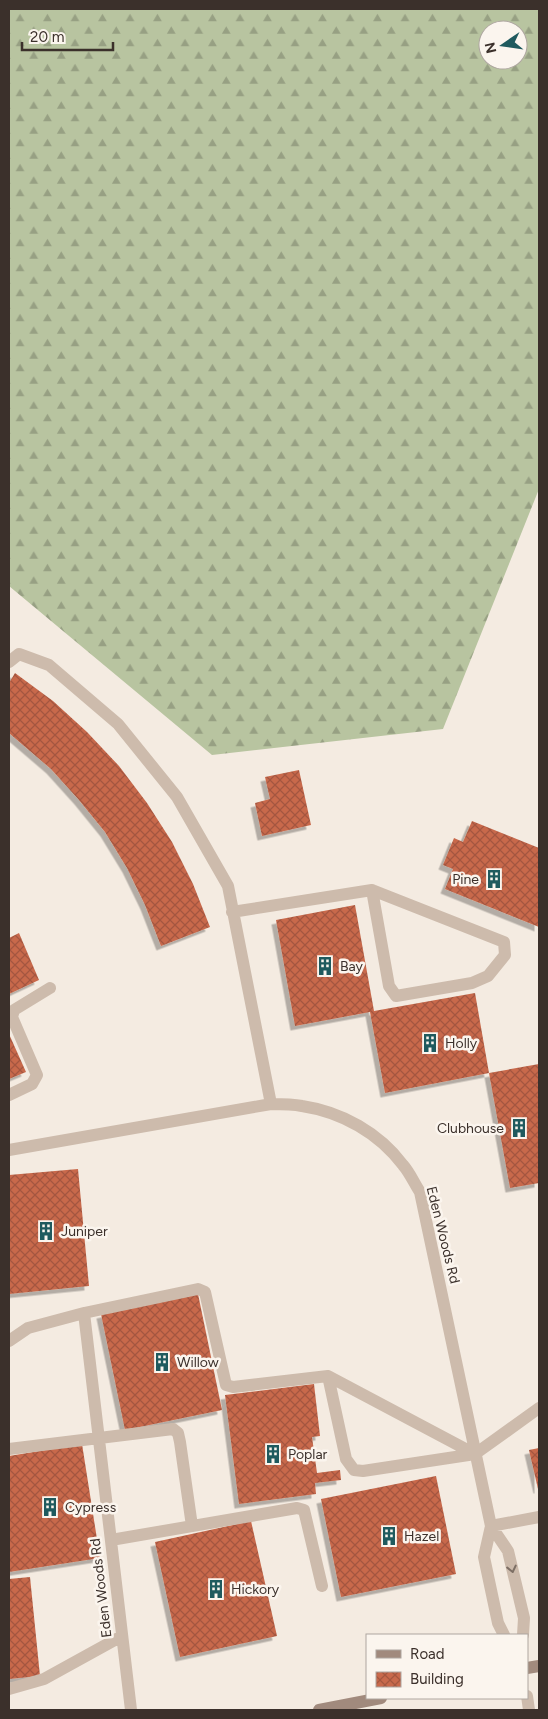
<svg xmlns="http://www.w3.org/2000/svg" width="548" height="1719" font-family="Figtree,sans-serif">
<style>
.forest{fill:url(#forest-firs);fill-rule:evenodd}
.building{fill:url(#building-cross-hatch);filter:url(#shadow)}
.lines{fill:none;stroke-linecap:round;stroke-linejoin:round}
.minor{stroke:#cdbbac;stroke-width:12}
.secondary{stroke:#a18a7d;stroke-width:12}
.oneway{stroke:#7d6f65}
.labels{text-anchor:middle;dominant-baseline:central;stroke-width:5;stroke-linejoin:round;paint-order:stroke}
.poi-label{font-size:14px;fill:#3b302b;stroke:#fbf5ee;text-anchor:start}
.street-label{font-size:14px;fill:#3b302b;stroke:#fbf5ee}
</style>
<defs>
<pattern id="forest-firs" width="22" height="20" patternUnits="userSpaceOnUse" patternTransform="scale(1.25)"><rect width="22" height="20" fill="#b8c4a0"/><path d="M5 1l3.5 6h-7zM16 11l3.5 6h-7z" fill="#97a083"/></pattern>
<pattern id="building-cross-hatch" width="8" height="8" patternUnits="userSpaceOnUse" patternTransform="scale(1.25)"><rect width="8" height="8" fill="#c8694b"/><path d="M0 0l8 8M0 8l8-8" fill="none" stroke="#a4573f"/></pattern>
<filter id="shadow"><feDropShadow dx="-4.5" dy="4.5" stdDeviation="0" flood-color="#0004"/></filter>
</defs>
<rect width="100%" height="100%" fill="#f4ebe1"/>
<path class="forest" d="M9 9H539V489L443 729 212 755 9 586ZM488 30H518V60H488Z"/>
<path class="building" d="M15 673 53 701 87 732 119 766 147 803 172 842 193 884 210 927 161 946 145 905 127 868 105 832 79 800 51 769 9 733V683Z
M299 770 311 825 262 836 255 803 270 799 265 777Z
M472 821 539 848V927L445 889 453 869 443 865 454 838 463 842Z
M355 905 374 1011 475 993 489 1073 385 1093 370 1012 295 1026 276 920Z
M19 933 39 980 9 994V938Z
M9 1034 26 1072 9 1079Z
M539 1064V1183L510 1188 489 1073Z
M78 1169 89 1286 9 1294V1175Z
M198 1294 222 1410 125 1430 101 1314Z
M314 1384 320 1436 312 1437 317 1473 340 1470 341 1480 315 1483 316 1494 239 1504 225 1395Z
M82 1444 100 1558 9 1572V1456Z
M539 1448V1489H538L529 1450Z
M436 1476 456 1574 341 1597 321 1499Z
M251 1521 277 1636 180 1657 155 1542Z
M30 1577 40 1676 9 1679V1579Z"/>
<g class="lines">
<path class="minor" d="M9 662 19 654 49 665 118 724 177 797 228 886 271 1104
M232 912 372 890 389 986 396 996 472 983 488 976 505 955 504 942 372 890
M9 1095 32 1084 37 1075 12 1017 14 1010 50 988
M9 1150 271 1104C281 1104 292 1104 302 1106 342 1112 379 1133 403 1165 410 1173 414 1183 420 1192L491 1526 484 1557 498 1623 504 1635
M84 1313 131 1710
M9 1341 28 1328 84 1313 198 1289 205 1292 226 1385 233 1387 328 1376 475 1454
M328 1376 346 1459 354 1470 363 1471 475 1454 539 1408
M9 1449 173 1429 178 1433 180 1442 192 1526
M491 1526 508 1551 524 1618 523 1635
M491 1526 539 1517
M111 1540 297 1508 304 1510 322 1586
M9 1689 44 1679 122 1636
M527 1696 529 1710"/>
<path class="secondary" d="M527 1668 539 1666
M319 1710 381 1698"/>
</g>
<defs><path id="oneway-chevron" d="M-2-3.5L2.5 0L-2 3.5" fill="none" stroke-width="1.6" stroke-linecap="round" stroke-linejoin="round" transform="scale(1.25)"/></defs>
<use class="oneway" href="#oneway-chevron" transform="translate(512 1569) rotate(77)"/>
<defs>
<g id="building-bare" transform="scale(1.5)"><path d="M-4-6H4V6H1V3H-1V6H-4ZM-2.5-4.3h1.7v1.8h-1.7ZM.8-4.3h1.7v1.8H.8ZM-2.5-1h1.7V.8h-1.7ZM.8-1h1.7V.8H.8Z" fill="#1f5a5e" stroke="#fbf5ee" stroke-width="2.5" paint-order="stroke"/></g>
</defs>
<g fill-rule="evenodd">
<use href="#building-bare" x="494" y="879"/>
<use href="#building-bare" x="325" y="966"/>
<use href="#building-bare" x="430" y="1043"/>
<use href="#building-bare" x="519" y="1128"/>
<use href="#building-bare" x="46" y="1231"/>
<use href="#building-bare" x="162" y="1362"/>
<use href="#building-bare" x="273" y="1454"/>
<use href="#building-bare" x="50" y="1507"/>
<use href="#building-bare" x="389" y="1536"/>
<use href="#building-bare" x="216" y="1589"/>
</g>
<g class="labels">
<g class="poi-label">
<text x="479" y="879" text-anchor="end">Pine</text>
<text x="340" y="966">Bay</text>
<text x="445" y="1043">Holly</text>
<text x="504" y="1128" text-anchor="end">Clubhouse</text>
<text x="61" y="1231">Juniper</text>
<text x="177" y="1362">Willow</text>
<text x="288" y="1454">Poplar</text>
<text x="65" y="1507">Cypress</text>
<text x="404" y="1536">Hazel</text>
<text x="231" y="1589">Hickory</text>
</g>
<g class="street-label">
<text transform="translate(443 1235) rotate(76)">Eden Woods Rd</text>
<text transform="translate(101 1588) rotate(-97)">Eden Woods Rd</text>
</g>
</g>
<rect width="548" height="1719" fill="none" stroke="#3b302b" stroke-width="20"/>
<rect x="366" y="1634" width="162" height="65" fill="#fbf5ee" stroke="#aea6a0"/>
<rect x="376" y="1650" width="25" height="8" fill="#a18a7d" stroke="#aea6a0"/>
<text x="410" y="1659" font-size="15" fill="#3b302b">Road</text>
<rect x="376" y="1672" width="25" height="15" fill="url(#building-cross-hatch)" stroke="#aea6a0"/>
<text x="410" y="1684" font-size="15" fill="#3b302b">Building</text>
<g transform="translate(503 45) rotate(257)"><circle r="24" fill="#fbf5ee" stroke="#aea6a0"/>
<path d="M0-4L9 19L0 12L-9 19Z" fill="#1f5a5e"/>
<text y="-8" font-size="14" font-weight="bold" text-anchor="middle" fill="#3b302b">N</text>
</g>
<path d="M22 42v8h91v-8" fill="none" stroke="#3b302b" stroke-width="2.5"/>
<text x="30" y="42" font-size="15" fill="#3b302b" stroke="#fbf5ee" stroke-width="4" paint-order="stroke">20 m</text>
</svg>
